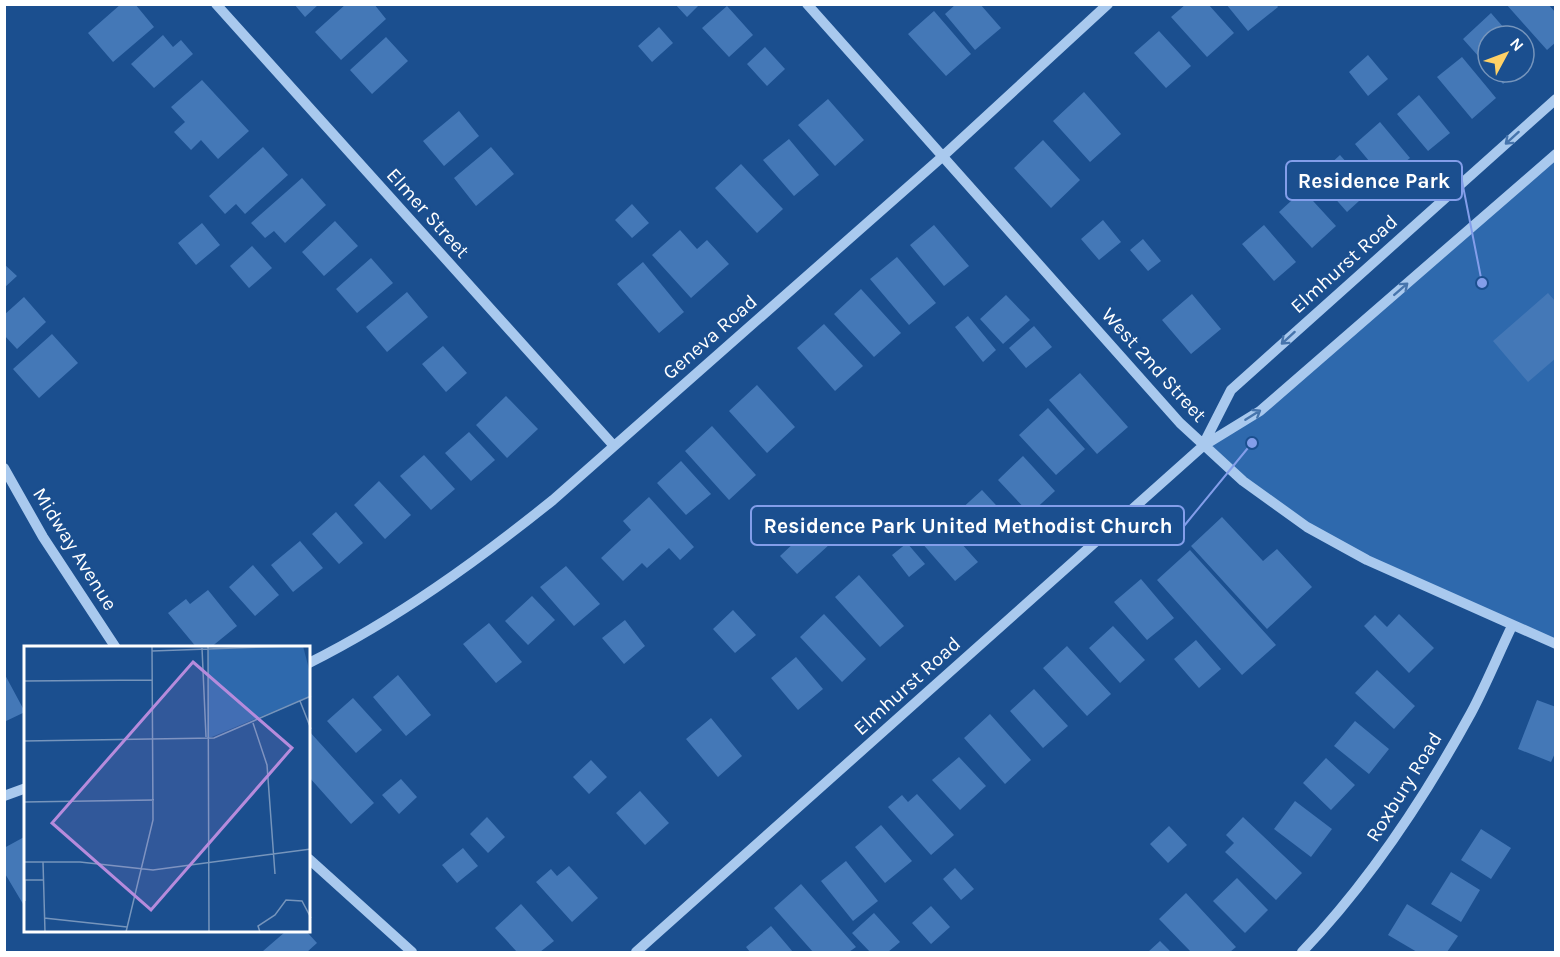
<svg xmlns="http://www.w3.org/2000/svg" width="1560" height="957" font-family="Karla,sans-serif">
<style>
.green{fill:#2e69ad}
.building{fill:#4478b7}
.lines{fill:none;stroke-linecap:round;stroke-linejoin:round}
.minor{stroke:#a9c9ee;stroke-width:10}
.oneway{stroke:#4674ac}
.labels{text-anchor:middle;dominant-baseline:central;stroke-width:5;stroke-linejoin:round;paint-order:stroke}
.street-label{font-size:20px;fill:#fff;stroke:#1b4f8f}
.inset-road{fill:none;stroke:#7695bc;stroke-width:1.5}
.view{fill:#b68bdc;fill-opacity:0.15;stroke:#b68bdc;stroke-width:3}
.inset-edge{fill:none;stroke:#fff;stroke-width:3}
.leader{fill:none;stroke:#839eea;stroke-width:2}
.callout-dot{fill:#839eea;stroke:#1b4f8f;stroke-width:2}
.callout{fill:#1b4f8f;stroke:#839eea;stroke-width:2}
.callout-label{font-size:21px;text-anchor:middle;font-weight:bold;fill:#fff}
</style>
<rect width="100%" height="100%" fill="#1b4f8f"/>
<path class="green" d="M1555 154V644L1307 527 1203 446 1260 411Z"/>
<path class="building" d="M121 4H135L154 27 113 62 88 33Z
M294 4H319L305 17Z
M346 4H374L386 19 341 60 315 32Z
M675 4H700L687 17Z
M956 4H980L1001 28 975 50 945 14Z
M1186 4H1208L1234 33 1207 57 1171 17Z
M1226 4H1276L1278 7 1248 31Z
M1506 4H1548L1556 13V42L1547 50Z
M727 6 753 35 729 57 702 28Z
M934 11 971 54 946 76 908 34Z
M1491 13 1511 36H1488V67L1463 39Z
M659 27 673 43 652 62 638 46Z
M1159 31 1191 66 1166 88 1134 53Z
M163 35 173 47 181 40 193 54 154 88 131 64Z
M386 37 408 61 372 94 350 70Z
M765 47 785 69 767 86 747 64Z
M1368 55 1388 79 1368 96 1349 72Z
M1462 57 1496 98 1472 119 1437 77Z
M1493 72H1517L1503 84Z
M202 80 249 131 218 159 201 140 191 150 174 132 185 122 171 107Z
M1084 92 1121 134 1090 162 1053 121Z
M1419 95 1450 133 1428 151 1397 114Z
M828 99 864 140 835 166 798 125Z
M459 111 479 136 444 166 423 141Z
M1380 122 1410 158 1384 179 1355 144Z
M789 139 819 175 794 196 763 160Z
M1043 140 1080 180 1051 208 1014 168Z
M263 147 288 175 245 214 236 204 225 214 209 196Z
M491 147 514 174 476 206 454 178Z
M1340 155 1371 190 1347 212 1316 177Z
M741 164 783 209 757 233 715 188Z
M302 178 326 205 285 243 274 231 265 238 251 223Z
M1303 190 1336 226 1312 248 1279 212Z
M632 204 649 223 632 238 615 220Z
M1103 220 1121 242 1099 260 1081 239Z
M335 221 358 246 324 276 302 252Z
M202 223 220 245 196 265 178 243Z
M934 225 969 266 944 286 910 245Z
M1264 225 1296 262 1274 281 1242 244Z
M680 230 697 249 707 240 729 264 691 298 652 255Z
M1143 239 1161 261 1148 271 1130 250Z
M252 246 272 268 249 288 230 266Z
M897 257 936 303 909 325 870 279Z
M371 258 393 283 357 313 336 289Z
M643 262 684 312 659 333 617 284Z
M4 264 17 276 4 288Z
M861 289 901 333 874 357 834 314Z
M407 292 428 317 387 352 366 327Z
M1548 293 1556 302V358L1528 382 1493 341Z
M1192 294 1221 329 1191 354 1162 320Z
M1006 295 1030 320 1003 344 980 319Z
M24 297 46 322 17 349 4 335V315Z
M968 316 996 350 983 362 955 327Z
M824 324 863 366 835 391 797 348Z
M1034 326 1052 347 1026 368 1009 348Z
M52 334 78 363 39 398 13 369Z
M443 346 467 373 446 392 422 364Z
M1080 373 1128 427 1097 454 1049 400Z
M757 385 795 427 767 453 729 411Z
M506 396 538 429 507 458 476 425Z
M1048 408 1085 449 1056 475 1019 435Z
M712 426 756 475 729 500 685 451Z
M469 432 495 460 471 481 445 453Z
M424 455 455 489 431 510 400 476Z
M1023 456 1055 491 1030 514 998 480Z
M681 461 711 494 686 515 657 483Z
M379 481 411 515 385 539 354 505Z
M982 490 1008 518 983 540 958 512Z
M649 497 694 547 680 560 669 548 647 568 642 563 623 581 601 558 631 530 623 521Z
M336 512 363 543 339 564 312 534Z
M1222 517 1263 561 1277 549 1312 587 1267 629 1191 546Z
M943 523 978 562 955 581 921 542Z
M813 525 830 544 797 574 780 556Z
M300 541 323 568 293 592 271 565Z
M907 543 925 564 909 577 892 555Z
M1190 550 1276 645 1242 675 1157 580Z
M253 565 279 595 255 616 229 587Z
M566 566 600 604 574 626 540 587Z
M859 575 904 626 880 647 835 597Z
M1141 579 1174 618 1147 640 1114 602Z
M208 590 237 626 210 648H197L168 613 186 599 190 604Z
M532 596 555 620 528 645 505 621Z
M733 610 756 635 735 653 713 629Z
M824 614 866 659 842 682 800 637Z
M1399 614 1434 648 1409 673 1364 626 1375 615 1387 627Z
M625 620 645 646 624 664 602 638Z
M489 623 522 662 496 683 463 644Z
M1113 626 1145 660 1120 683 1089 648Z
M1196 640 1221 669 1199 688 1174 659Z
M1067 646 1111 694 1087 716 1043 668Z
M796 657 823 689 798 710 771 678Z
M1377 670 1415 706 1394 729 1355 693Z
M4 673 25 712 4 722Z
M398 675 431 715 406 736 373 697Z
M1034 689 1068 726 1043 748 1010 711Z
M353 698 382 730 356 753 327 721Z
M1537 700 1556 707V751L1551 762 1518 749Z
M990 714 1031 760 1005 784 964 738Z
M711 718 742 756 718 777 686 739Z
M1355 721 1389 749 1369 774 1334 746Z
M309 731 374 803 351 824 309 777Z
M959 757 986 786 960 810 932 780Z
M1326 758 1355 785 1331 810 1303 783Z
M591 760 607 777 589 794 573 777Z
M401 779 417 797 399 814 382 795Z
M640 791 669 823 645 845 616 813Z
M917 794 954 835 931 855 888 807 902 795 908 802Z
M1295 801 1332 829 1311 857 1274 829Z
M487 817 505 837 488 853 470 834Z
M1243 817 1302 873 1276 900 1225 852 1234 843 1226 835Z
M881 825 912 861 885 883 855 847Z
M1169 826 1187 845 1168 863 1150 844Z
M1481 829 1511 848 1491 879 1461 860Z
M26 836V909L4 872V848Z
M463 848 478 866 457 883 442 865Z
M846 861 878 901 853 921 821 881Z
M569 866 598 898 572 922 536 882 551 869 557 876Z
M955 868 974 889 961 900 943 879Z
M1451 872 1480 890 1461 922 1431 904Z
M1237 878 1268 910 1245 933 1213 901Z
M801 884 856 947 849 952H813L774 908Z
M1186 893 1236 947 1230 952H1191L1159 919Z
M521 904 554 941 540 952H517L495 928Z
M1407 904 1458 936 1447 952H1417L1388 935Z
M931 906 950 927 931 944 912 923Z
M874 913 900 942 888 952H870L852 933Z
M771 926 793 952H750L746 947Z
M285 932H307L317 943 307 952H264L263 951Z
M1160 941 1171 952H1148Z"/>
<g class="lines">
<path class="minor" d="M216 4 614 446
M807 4 1180 423 1243 481 1307 527 1367 560 1556 644
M1203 445 1231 390 1556 99
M4 468 43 537 116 648
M309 663C397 619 477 561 553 500L942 157 1108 4
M4 796 26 788
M309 859 412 952
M636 952 1203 446 1260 411 1556 154
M1302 952C1370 881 1424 799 1471 713 1486 685 1498 655 1512 626"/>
</g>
<defs><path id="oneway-shaft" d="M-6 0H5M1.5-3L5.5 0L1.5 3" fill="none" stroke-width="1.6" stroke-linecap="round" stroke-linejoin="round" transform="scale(1.5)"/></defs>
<g class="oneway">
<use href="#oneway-shaft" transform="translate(1512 138) rotate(138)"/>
<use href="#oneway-shaft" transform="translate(1401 289) rotate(-41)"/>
<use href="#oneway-shaft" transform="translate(1288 338) rotate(138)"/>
<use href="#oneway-shaft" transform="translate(1253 415) rotate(-32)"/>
</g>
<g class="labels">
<g class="street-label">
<text transform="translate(428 213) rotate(48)">Elmer Street</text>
<text transform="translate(1344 264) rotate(-42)">Elmhurst Road</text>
<text transform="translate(710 337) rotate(-41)">Geneva Road</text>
<text transform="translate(1154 365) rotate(48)">West 2nd Street</text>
<text transform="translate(75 549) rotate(58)">Midway Avenue</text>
<text transform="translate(907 686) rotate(-42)">Elmhurst Road</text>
<text transform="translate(1404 787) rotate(-58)">Roxbury Road</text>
</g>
</g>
<g transform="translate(24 646)">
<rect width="286" height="286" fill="#1b4f8f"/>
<path d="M279 0 286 27V50L183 93 184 3Z" fill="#2e69ad"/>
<path class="inset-road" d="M184 0 185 286M178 2 182 91M128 5 268 0M0 35 128 34M276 55 287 83M229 77 243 119 251 228M0 95 190 92 287 50M0 156 130 154M0 216H56L129 224 287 203M19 216 21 286M1 255V234H20M20 272 103 281M102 286 129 174 128 0M236 286 234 280 251 269 262 254 278 255 287 272"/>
<path class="view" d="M169 16 268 102 127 264 28 177Z"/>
<rect width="286" height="286" class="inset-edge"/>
</g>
<path class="leader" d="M1482 283L1462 181M1252 443L1184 526"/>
<g class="callout-dot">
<circle cx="1482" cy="283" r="6"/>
<circle cx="1252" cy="443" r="6"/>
</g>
<g class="callout">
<rect x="1286" y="161" width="176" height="39" rx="6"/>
<rect x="751" y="506" width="433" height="39" rx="6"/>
</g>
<g class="callout-label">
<text x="1374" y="188">Residence Park</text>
<text x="968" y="533">Residence Park United Methodist Church</text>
</g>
<rect width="1560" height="957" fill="none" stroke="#ffffff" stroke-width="12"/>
<g transform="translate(1506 54) rotate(49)"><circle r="28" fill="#1b4f8f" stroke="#7695bc" stroke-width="1.5"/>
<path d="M0-4.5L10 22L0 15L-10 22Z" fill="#ffd166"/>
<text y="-9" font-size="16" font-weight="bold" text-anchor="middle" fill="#ffffff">N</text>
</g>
</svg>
